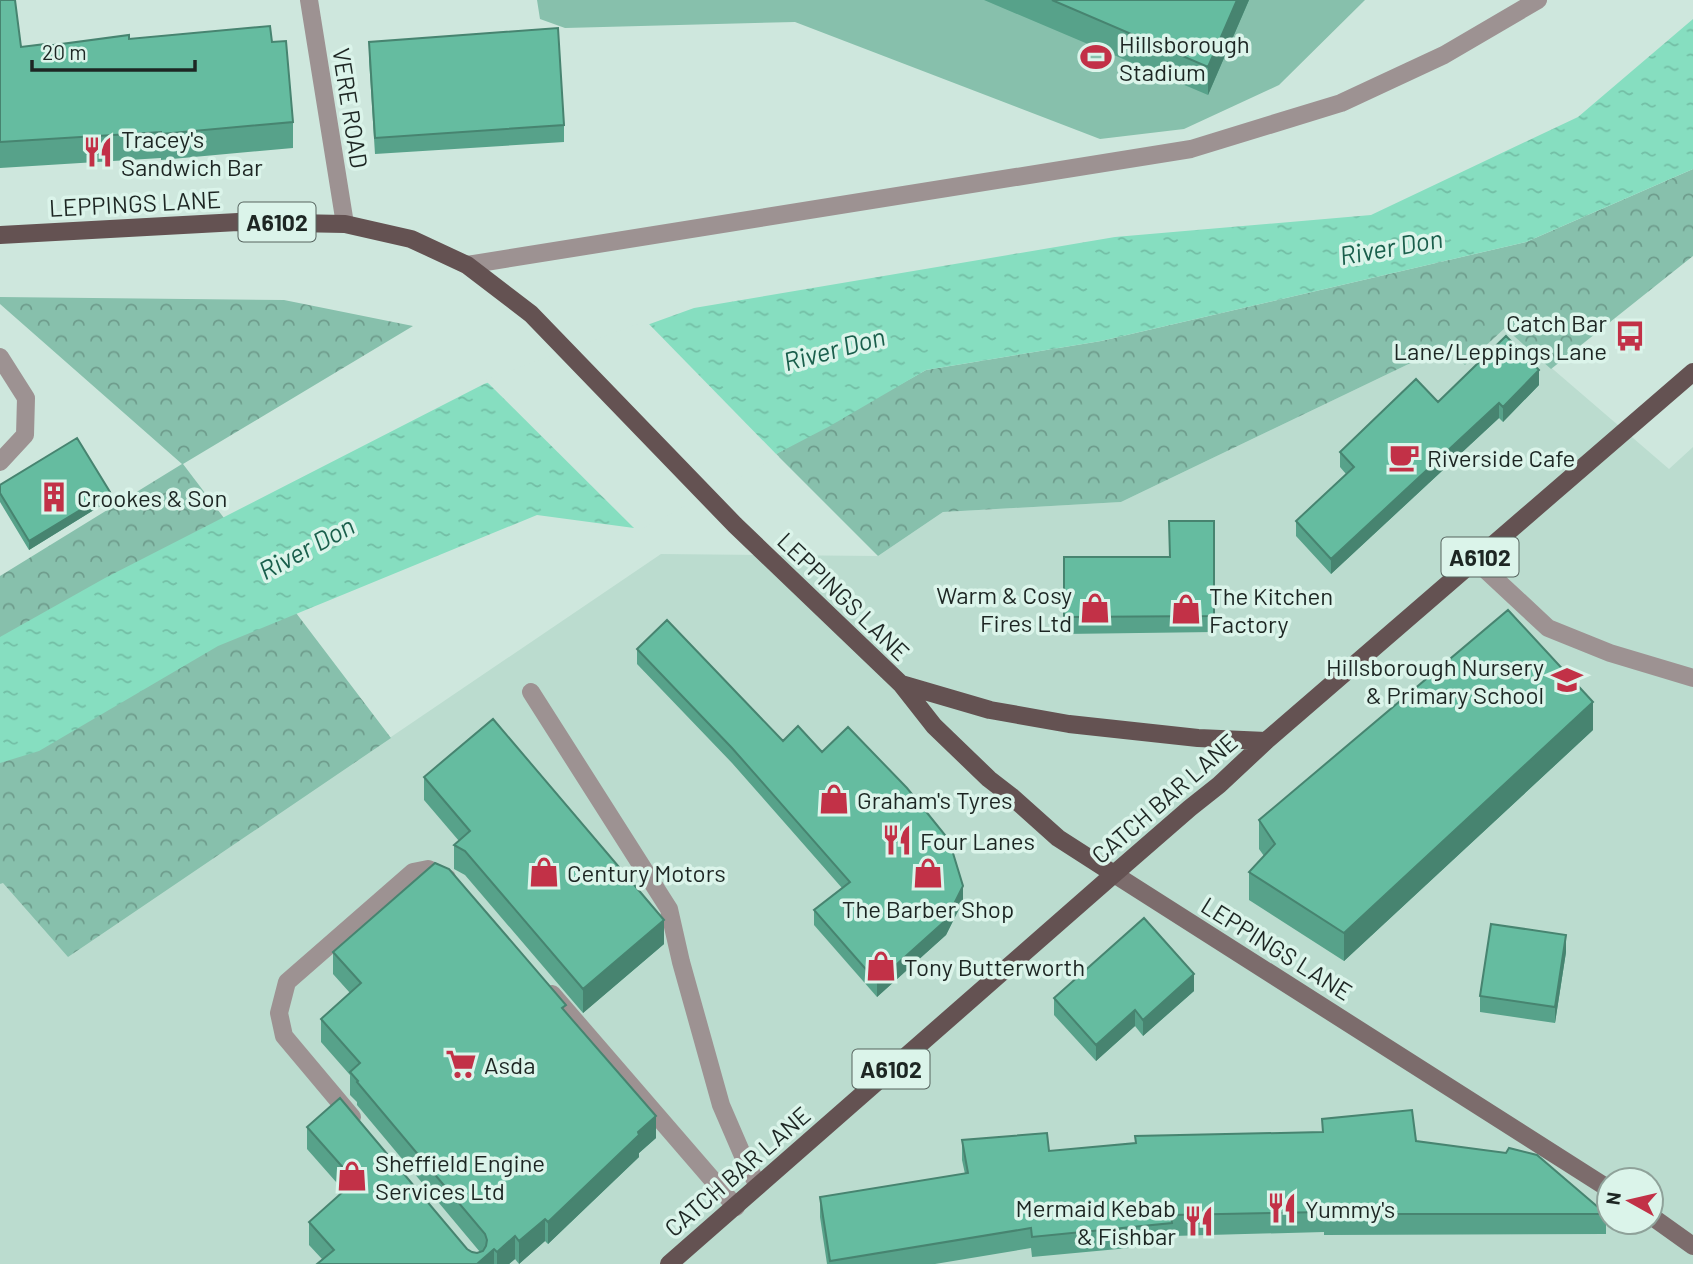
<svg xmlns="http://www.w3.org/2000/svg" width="1693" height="1264" font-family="Barlow,sans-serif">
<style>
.built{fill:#bbdccf;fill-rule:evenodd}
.forest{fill:url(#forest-crowns)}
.garden{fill:#87c0ac}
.water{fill:url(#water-ripples)}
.pier{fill:#cee7dd}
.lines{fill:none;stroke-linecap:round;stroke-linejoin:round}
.lane{stroke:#9d9292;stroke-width:18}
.street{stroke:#9d9292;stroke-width:18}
.secondary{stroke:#7c6c6c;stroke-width:18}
.primary{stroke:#645252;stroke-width:18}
.wall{fill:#57a28a}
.shaded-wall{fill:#478470}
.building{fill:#65bca0;stroke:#478470;stroke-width:2}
.labels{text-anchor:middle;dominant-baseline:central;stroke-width:7;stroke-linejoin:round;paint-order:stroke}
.shield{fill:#dbf4ea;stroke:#56645f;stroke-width:2}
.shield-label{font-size:23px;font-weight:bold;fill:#1d2623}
.poi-label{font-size:24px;fill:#1d2623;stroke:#dbf4ea;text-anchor:start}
.street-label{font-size:24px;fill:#1d2623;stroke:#dbf4ea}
.water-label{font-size:26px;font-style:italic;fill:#1a5f4c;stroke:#dbf4ea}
</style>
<defs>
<pattern id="forest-crowns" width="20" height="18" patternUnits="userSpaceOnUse" patternTransform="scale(1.75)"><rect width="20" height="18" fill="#87c0ac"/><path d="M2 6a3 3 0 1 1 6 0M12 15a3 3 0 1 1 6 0" fill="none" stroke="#6e9c8c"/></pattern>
<pattern id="water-ripples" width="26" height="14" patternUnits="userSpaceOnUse" patternTransform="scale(1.75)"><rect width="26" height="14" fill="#86dec0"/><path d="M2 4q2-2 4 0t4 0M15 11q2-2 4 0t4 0" fill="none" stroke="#73bea5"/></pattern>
</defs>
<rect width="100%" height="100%" fill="#cee7dd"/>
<path class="built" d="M1505 328 1669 469 1693 447V1264H0V884L2 882 360 758 661 554 878 556 943 512 1121 502 1442 348 1465 365ZM1609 1180H1651V1222H1609Z"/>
<path class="forest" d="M1693 169V256L1551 369 1505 328 1465 365 1442 348 1121 502 943 512 878 556 776 454 926 370 1101 341 1526 242Z
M0 297 284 300 413 326 183 464 391 738 68 957 3 883 0 884V576L182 464 0 304Z"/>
<path class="garden" d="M537 0H1365L1279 85 1184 129 1100 139 795 22 565 28 540 19Z"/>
<path class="water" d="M1693 19V169L1526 242 1101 341 926 370 830 426 634 528 537 515 218 646 39 751 0 763V637L105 578 484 384 694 308 1115 237 1371 215 1578 117Z"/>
<path class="pier" d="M646 321 779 457 637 531 485 380Z"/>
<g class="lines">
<path class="lane" d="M467 265 1191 149 1341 103 1444 55 1538 0
M0 357 26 398 25 435 0 462
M1476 561 1548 628 1610 653 1693 678
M531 692 669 909 681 962 721 1105 743 1156 758 1186
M552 994 736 1207
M352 1117 284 1036 279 1013 287 982 413 872 428 869 447 878"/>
<path class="street" d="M309 0 345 224"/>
<path class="secondary" d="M1114 874 1609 1189
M1651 1216 1693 1246"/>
<path class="primary" d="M0 235 238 222 345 224 411 239 467 265 531 314 735 525 901 684 934 726 989 779 1011 796 1058 838 1114 874
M901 684 990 710 1069 724 1198 738 1266 741
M669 1264 1114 874 1190 808 1219 785 1266 741 1693 372"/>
</g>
<path class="wall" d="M0 0 21 47 46 46 129 39 272 42 293 122V148L161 160V158L0 168Z
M984 0H1249L1208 95Z
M369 42 564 125V142L375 154 369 59Z
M1539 385 1503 422 1499 418 1331 574 1296 536V521L1346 474 1340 467V452L1438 402Z
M0 485 110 500 29 550 0 502Z
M1214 521V632L1064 634V557H1170Z
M637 649 783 741 963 901 946 935 877 997 814 925V910L842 888 732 763 637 664Z
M1593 730 1344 961 1249 900V872L1264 856 1259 849V820Z
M424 777 664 944 583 1013 465 875 454 869V845L459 841 424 800Z
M333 952 566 1013 656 1138 639 1153V1157L548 1244 545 1241 519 1264 515 1259 509 1264H317L322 1259 309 1245V1222L344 1191 307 1149V1127L472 1252 477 1253 480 1252 357 1105V1102L350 1095V1075L321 1042V1019L350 993 333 974Z
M1566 952 1555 1023 1480 1012V996Z
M1194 991 1143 1036 1135 1026 1096 1061 1054 1015V998Z
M1135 1136 1416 1141 1606 1214V1234L1324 1235V1232L1172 1236V1244L1032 1257 1031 1248 935 1264H827L820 1217V1197L965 1174 962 1160V1140L1049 1151 1135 1143Z"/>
<path class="shaded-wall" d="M1237 0H1249L1208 95V67Z
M1539 370V385L1503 422V407Z
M1499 403V418L1331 574V559Z
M110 492V500L29 550V541Z
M1593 702V730L1344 961V933Z
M963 886V901L946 935 877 997V982Z
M664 920V944L583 1013V989Z
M1566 935V952L1555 1023V1007Z
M1194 974V991L1143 1036V1020Z
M1135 1010V1026L1096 1061V1045Z
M656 1116V1138L639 1153V1157L548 1244V1222L638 1132Z
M545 1219V1241L519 1264V1241Z
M515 1236V1259L509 1264H497V1252Z
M494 1249V1264H477Z"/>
<path class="building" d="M0 0H15L21 47 46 44V46L129 35V39L270 26 272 42 286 41 293 122 161 134V132L0 142Z
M1052 0H1237L1208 67Z
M558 28 564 125 375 138 369 42Z
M1506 336 1539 370 1503 407 1499 403 1331 559 1296 521 1354 467 1340 452 1416 379 1438 402Z
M77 438 110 492 29 541 0 493V485Z
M1169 521H1214V616L1064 617V557H1170Z
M1508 610 1593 702 1344 933 1249 872 1275 844 1259 820Z
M667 620 783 741 798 726 822 752 848 727 907 788 949 840 963 886 946 920 877 982 814 910 850 882 732 748 637 649Z
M493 719 664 920 583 989 465 851 454 845 470 831 424 777Z
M435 863 449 869 566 1005 562 1008 656 1116 638 1132 639 1135 548 1222 545 1219 519 1241 515 1236 497 1252 494 1249 477 1264H317L334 1250 309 1222 355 1181 307 1127 340 1098 467 1249 472 1252 477 1253 483 1251 486 1246 487 1240 485 1234 357 1082 358 1081 350 1072 360 1063 321 1019 361 983 333 952Z
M1144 918 1194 974 1143 1020 1135 1010 1096 1045 1054 998Z
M1491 924 1566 935 1555 1007 1480 996Z
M1412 1110 1416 1141 1506 1153 1509 1148 1537 1155 1606 1214H1324V1212L1171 1215 1172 1223 1032 1237 1031 1228 830 1261 820 1197 968 1173 962 1140 1047 1133 1049 1151 1136 1143 1135 1136 1323 1132 1322 1119Z"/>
<defs>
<g id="stadium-bare" transform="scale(2.415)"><path d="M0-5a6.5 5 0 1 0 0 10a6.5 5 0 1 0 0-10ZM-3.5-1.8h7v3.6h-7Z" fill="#c23147" stroke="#dbf4ea" stroke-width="2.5" paint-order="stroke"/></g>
<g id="restaurant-bare" transform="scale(2.415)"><path d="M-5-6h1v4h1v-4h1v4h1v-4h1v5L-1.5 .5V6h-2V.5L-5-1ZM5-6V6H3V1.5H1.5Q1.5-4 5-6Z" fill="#c23147" stroke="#dbf4ea" stroke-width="2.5" paint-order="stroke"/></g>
<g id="bus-bare" transform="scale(2.415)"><path d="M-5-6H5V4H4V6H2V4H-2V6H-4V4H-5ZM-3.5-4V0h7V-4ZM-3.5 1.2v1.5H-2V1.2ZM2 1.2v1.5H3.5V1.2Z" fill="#c23147" stroke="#dbf4ea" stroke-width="2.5" paint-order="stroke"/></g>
<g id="cafe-bare" transform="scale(2.415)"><path d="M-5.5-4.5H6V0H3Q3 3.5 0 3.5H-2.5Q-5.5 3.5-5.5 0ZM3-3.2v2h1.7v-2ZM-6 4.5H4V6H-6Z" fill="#c23147" stroke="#dbf4ea" stroke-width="2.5" paint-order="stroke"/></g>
<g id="building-bare" transform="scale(2.415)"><path d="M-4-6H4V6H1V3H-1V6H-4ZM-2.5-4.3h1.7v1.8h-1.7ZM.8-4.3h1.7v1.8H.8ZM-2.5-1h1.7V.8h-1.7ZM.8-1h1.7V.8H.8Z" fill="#c23147" stroke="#dbf4ea" stroke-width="2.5" paint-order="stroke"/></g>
<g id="shop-bare" transform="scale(2.415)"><path d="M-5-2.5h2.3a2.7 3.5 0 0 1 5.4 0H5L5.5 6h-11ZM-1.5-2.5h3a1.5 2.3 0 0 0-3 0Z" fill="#c23147" stroke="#dbf4ea" stroke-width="2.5" paint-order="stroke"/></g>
<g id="school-bare" transform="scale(2.415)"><path d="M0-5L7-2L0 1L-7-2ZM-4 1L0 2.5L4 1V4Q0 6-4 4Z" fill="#c23147" stroke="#dbf4ea" stroke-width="2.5" paint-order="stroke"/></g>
<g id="supermarket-bare" transform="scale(2.415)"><path d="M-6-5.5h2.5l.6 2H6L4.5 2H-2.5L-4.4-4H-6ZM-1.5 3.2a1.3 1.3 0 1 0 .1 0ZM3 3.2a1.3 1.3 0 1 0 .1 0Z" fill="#c23147" stroke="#dbf4ea" stroke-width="2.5" paint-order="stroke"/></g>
</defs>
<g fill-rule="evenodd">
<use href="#stadium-bare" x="1096" y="57"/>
<use href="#restaurant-bare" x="98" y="152"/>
<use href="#bus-bare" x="1630" y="336"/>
<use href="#cafe-bare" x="1404" y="457"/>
<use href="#building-bare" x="54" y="497"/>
<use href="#shop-bare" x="1095" y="608"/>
<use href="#shop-bare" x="1186" y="609"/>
<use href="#school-bare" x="1567" y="680"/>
<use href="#shop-bare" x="834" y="799"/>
<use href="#restaurant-bare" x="897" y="840"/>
<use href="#shop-bare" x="544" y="872"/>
<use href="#shop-bare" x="928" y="873"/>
<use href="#shop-bare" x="881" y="966"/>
<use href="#supermarket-bare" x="461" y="1064"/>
<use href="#shop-bare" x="352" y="1176"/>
<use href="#restaurant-bare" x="1282" y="1208"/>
<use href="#restaurant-bare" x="1199" y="1221"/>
</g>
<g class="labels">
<g class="shield">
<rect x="238.5" y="202.5" width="77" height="39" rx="5"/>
<rect x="1441.5" y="537.5" width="77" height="39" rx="5"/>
<rect x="852.5" y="1049.5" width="77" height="39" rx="5"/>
</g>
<g class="shield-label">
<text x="277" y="222">A6102</text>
<text x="1480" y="557">A6102</text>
<text x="891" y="1069">A6102</text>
</g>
<g class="poi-label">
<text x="1119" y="43">Hillsborough<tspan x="1119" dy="28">Stadium</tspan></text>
<text x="121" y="138">Tracey's<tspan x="121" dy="28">Sandwich Bar</tspan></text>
<text x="1607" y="322" text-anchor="end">Catch Bar<tspan x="1607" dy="28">Lane/Leppings Lane</tspan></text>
<text x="1427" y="457">Riverside Cafe</text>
<text x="77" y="497">Crookes &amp; Son</text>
<text x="1072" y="594" text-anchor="end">Warm &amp; Cosy<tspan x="1072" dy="28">Fires Ltd</tspan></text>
<text x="1209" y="595">The Kitchen<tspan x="1209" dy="28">Factory</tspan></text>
<text x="1544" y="666" text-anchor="end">Hillsborough Nursery<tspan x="1544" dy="28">&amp; Primary School</tspan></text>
<text x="857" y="799">Graham's Tyres</text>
<text x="920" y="840">Four Lanes</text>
<text x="567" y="872">Century Motors</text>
<text x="928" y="908" text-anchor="middle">The Barber Shop</text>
<text x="904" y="966">Tony Butterworth</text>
<text x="484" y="1064">Asda</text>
<text x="375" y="1162">Sheffield Engine<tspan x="375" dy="28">Services Ltd</tspan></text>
<text x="1176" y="1207" text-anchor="end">Mermaid Kebab<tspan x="1176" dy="28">&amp; Fishbar</tspan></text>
<text x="1305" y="1208">Yummy's</text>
</g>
<g class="street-label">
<text transform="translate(351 108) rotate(81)">VERE ROAD</text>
<text transform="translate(135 203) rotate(-3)">LEPPINGS LANE</text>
<text transform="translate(844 596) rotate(44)">LEPPINGS LANE</text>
<text transform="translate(1164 798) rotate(-41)">CATCH BAR LANE</text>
<text transform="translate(1277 948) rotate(32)">LEPPINGS LANE</text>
<text transform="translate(737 1171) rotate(-41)">CATCH BAR LANE</text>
</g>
<g class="water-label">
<text transform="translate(1391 246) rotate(-10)">River Don</text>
<text transform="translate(834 348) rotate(-15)">River Don</text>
<text transform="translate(306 547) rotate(-28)">River Don</text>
</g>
</g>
<g transform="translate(1630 1201) rotate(278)"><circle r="33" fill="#dbf4ea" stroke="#8fa29a" stroke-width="2"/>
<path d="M0-5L12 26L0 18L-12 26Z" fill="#c23147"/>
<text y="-10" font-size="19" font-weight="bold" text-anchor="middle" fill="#1d2623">N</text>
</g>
<path d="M32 60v10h163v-10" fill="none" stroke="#1d2623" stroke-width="3.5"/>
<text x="42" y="60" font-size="21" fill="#1d2623" stroke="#dbf4ea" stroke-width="5" paint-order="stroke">20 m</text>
</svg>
